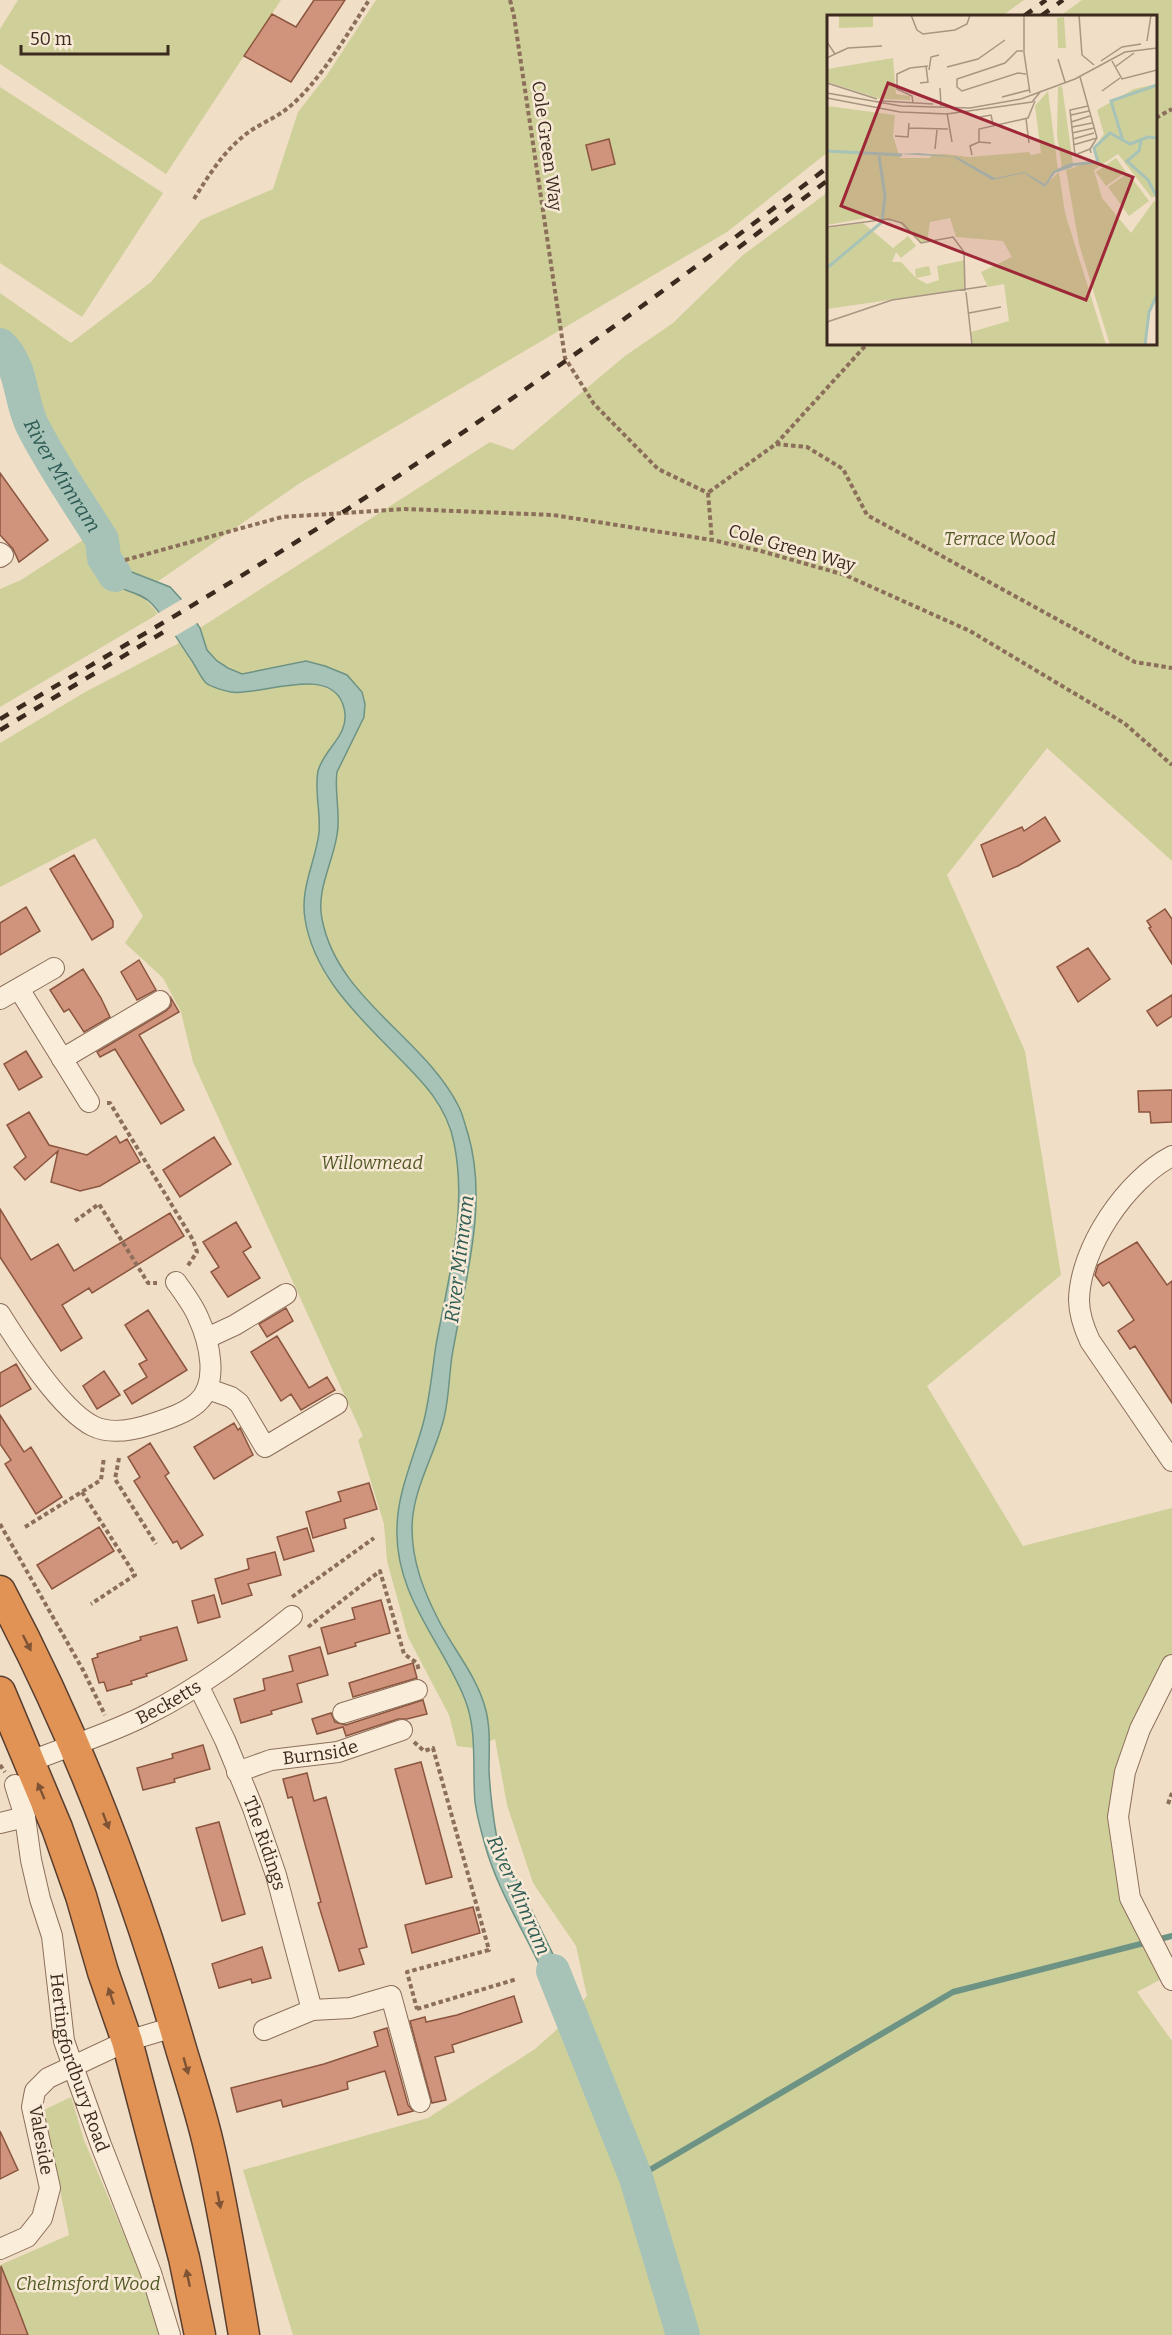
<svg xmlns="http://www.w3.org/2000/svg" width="1172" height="2335" font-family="Bitter,serif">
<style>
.green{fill:#cfcf99}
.water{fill:#a7c3b8;stroke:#6d9385;stroke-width:1.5}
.pier{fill:#f0dec6}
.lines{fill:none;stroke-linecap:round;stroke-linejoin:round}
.stream{stroke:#6d9385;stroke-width:6}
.river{stroke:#a7c3b8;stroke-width:34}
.building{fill:#cf947b;stroke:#8c553f;stroke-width:1.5}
.minor-casing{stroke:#8c6f5b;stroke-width:22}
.highway-casing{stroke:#5a3e2f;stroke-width:33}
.path{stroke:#8c6f5b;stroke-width:4;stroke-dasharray:4.5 3;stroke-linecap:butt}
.minor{stroke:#faedda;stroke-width:20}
.highway{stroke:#e19355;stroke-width:30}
.rail{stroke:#3c2a1f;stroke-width:4.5;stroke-dasharray:10 10;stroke-linecap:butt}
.oneway{fill:#7e5435}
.labels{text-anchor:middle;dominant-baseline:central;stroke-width:5;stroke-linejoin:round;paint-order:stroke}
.street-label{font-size:18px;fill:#3c2a1f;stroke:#f7e9d6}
.park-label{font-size:18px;font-style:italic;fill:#525925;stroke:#f7e9d6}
.water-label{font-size:20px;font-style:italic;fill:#2e5c54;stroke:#f7e9d6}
.inset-river{fill:none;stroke:#a7c3b8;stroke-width:3}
.inset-road{fill:none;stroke:#a89683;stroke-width:1.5}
.view{fill:#9e2837;fill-opacity:0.15;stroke:#9e2837;stroke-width:3}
.inset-edge{fill:none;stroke:#3c2a1f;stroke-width:3}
</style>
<rect width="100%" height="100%" fill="#f0dec6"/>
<path class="green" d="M18 0H281L166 174 0 64V29Z
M376 0H1024L1002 16H828V152L727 232 300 483 157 582C120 568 114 570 112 527L53 471 2 360 0 359V293L71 343 151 282 201 220 273 189 298 112 327 75Z
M1082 0H1172V861L1047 748 947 875 1025 1051 1061 1275 927 1386 1023 1546 1172 1508V1665L1125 1772 1124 1866 1169 1975 1137 1992 1172 2041V2335H293L243 2170 428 2118 535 2049 563 2024 587 1996 576 1946 533 1883 507 1805 495 1739 473 1748 457 1746 449 1715 408 1637 387 1561 384 1524 358 1440 363 1436 193 1062 181 1012 163 978 125 943 143 916 95 838 0 887V743L87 691 179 643 206 683 250 692 296 683 317 684 332 691 306 661 242 674 217 661 207 650 200 628 490 442 513 450 625 356 673 323 743 255 828 192V344H1156V16H1060Z
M0 87 163 193 82 317 0 263Z
M86 538 106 580C128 590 144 593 158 614L0 707V589L21 580Z
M71 2097 84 2140 142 2277 159 2335H0V2265L69 2235 44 2110Z"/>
<path class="water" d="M112 527C112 542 113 558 124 569L170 587 181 599 200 628 207 650 217 661 228 668 242 674 306 661 325 666 347 675 362 692 365 704 364 717 337 772C334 792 341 814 337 835 333 862 316 890 322 919 337 999 424 1037 459 1107 463 1115 465 1125 468 1134 489 1205 464 1284 452 1356 449 1376 449 1398 444 1418 435 1455 412 1490 412 1528 412 1562 424 1592 439 1621 454 1650 476 1675 485 1707 491 1728 489 1749 489 1770 490 1793 493 1816 497 1839L578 2006 563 2024C555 2005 548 1985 540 1966 521 1926 497 1888 485 1845 481 1831 477 1816 475 1802 472 1768 478 1730 464 1697 440 1639 394 1594 397 1526 398 1491 414 1457 423 1424 430 1398 432 1371 436 1345 448 1279 468 1210 454 1143 447 1106 423 1082 397 1056 359 1017 314 976 305 919 300 888 315 863 319 833 321 812 314 791 318 771 324 748 351 735 344 708 333 662 260 697 231 692 225 691 211 687 206 683 201 678 196 667 192 661 179 643 166 618 151 603 139 590 115 591 105 578 96 568 91 550 86 538Z"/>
<path class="pier" d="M184 598 199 622 172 638 155 615Z"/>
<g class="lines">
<path class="stream" d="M636 2178 953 1992 1172 1936"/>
<g class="river">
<path id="s1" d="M0 345C23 367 19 398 32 425 52 465 79 503 102 540L104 558 115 575"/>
<path d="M553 1971 636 2178 683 2335"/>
</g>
</g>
<path class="building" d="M314 0H345L291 82 244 56 272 14 296 27Z
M609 139 615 164 592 170 586 145Z
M0 473 48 540 19 562 13 549 0 535Z
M1045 817 1060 841 1018 866 993 877 981 845 1022 827 1024 831Z
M74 855 113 921V927L92 940 50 869Z
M26 907 40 931 0 955V923Z
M1165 909 1172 919V964L1149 928 1151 927 1147 921Z
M1088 948 1110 979 1078 1002 1057 967Z
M139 960 156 990 137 1000 121 972Z
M83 969 101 998 110 1017 84 1032 69 1009 64 1012 50 990Z
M1172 995V1016L1157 1026 1147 1011Z
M171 998 179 1012 139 1035 184 1110 161 1124 115 1049 100 1057 97 1052 166 1011 171 1006Z
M26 1051 42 1077 19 1090 4 1064Z
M1172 1090V1122L1151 1123 1150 1112H1139L1138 1091Z
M29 1112 49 1145 87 1155 116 1136 120 1143 127 1139 140 1162 100 1186 80 1191 51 1182 58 1151 25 1180 14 1167 26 1157 7 1125Z
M214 1137 231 1164 180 1197 163 1170Z
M0 1209 31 1260 58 1244 74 1271 170 1213 184 1236 92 1293 89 1288 62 1305 82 1338 61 1351 0 1257Z
M236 1222 251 1247 243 1252 260 1278 228 1297 211 1272 219 1267 203 1242Z
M1137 1242 1167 1285 1172 1281V1403L1135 1346 1130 1349 1118 1331 1134 1320 1109 1282 1103 1286 1095 1275 1098 1265Z
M286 1308 293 1321 267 1337 259 1324Z
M148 1310 187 1370 132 1404 124 1391 147 1377 139 1364 147 1360 125 1325Z
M277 1336 309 1388 327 1377 335 1390 301 1410 291 1394 281 1401 251 1352Z
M16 1364 31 1389 0 1407V1373Z
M104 1371 120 1395 97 1409 83 1386Z
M0 1415 24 1452 31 1447 62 1497 36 1514 5 1464 11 1460 0 1444Z
M234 1423 238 1430 240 1428 253 1455 214 1479 194 1447Z
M150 1443 169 1473 165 1476 203 1535 181 1549 177 1541 173 1543 134 1481 140 1477 128 1457Z
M369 1483 377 1509 344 1519 346 1528 313 1538 306 1512 341 1501 338 1492Z
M99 1527 114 1551 52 1589 37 1565Z
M307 1528 314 1551 284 1560 277 1537Z
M275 1552 281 1575 248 1584 252 1595 222 1604 215 1579 249 1569 247 1559Z
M214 1595 220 1617 198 1623 192 1601Z
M381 1600 390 1633 355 1643 356 1646 328 1654 321 1628 355 1619 352 1608Z
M177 1627 187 1660 146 1674 147 1676 131 1681 132 1684 107 1691 104 1682 99 1683 92 1659 98 1657 97 1654 141 1640 140 1637Z
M320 1647 328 1675 297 1684 302 1702 271 1711 272 1714 241 1723 234 1699 265 1690 263 1679 293 1671 289 1656Z
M413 1663 417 1678 353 1697 349 1683Z
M423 1700 427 1714 407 1719H398L346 1736 343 1727 317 1734 312 1719 331 1713 335 1722 346 1725Z
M203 1745 210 1769 174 1779 175 1782 143 1790 137 1768 173 1758 172 1754Z
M421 1762 452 1877 426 1884 395 1769Z
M307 1773 314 1801 326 1797 367 1947 359 1949 364 1964 339 1971 318 1903 321 1902 303 1837 292 1797 288 1798 283 1779Z
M219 1822 245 1914 222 1921 196 1828Z
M473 1907 480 1933 412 1953 405 1925Z
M262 1947 271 1978 252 1983 251 1979 219 1988 212 1964Z
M514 1996 522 2022 452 2045 454 2052 435 2057 446 2100 432 2103 410 2021 425 2017 426 2022 457 2015Z
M387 2028 408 2105 413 2111 398 2115 385 2071 347 2082 348 2089 316 2098 283 2107 281 2100 237 2112 231 2088 324 2064 378 2046 374 2032Z
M0 2131 18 2170 0 2179Z
M1 2266 17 2306 28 2335H0Z"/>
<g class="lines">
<g class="minor-casing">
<g id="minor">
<path d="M0 553 3 555 0 557"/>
<path d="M19 989 89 1102"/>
<path d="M0 999 54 968"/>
<path d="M62 1059 160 1001"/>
<path d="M1172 1156C1126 1180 1080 1248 1079 1300 1079 1315 1084 1328 1090 1341L1172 1461"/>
<path d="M0 1314C20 1346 61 1410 93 1426 111 1435 134 1430 152 1424 167 1419 184 1414 197 1403 220 1383 209 1341 198 1317 193 1305 184 1293 176 1282"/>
<path d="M207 1338 235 1325 286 1294"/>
<path d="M208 1389 231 1397 239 1403 265 1447 337 1404"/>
<path d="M1172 1665 1140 1729 1125 1772 1118 1817 1130 1898 1172 1980"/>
<path id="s2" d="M198 1685 225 1740 253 1808 276 1875 312 2010"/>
<path d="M343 1713 417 1690"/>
<path id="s3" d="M29 1762C68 1746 110 1734 148 1714 200 1688 247 1652 292 1616"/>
<path id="s4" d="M237 1772 271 1760 338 1752 402 1730"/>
<path id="s5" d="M15 1785 25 1817 31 1860 40 1899 52 1936 64 2041 101 2145 151 2273 170 2335"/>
<path d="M0 1823 25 1817"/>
<path d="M264 2030 312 2010 350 2008 391 1996 420 2102"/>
<path d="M0 2249 27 2237 42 2218 50 2188 32 2107 35 2091 48 2078 127 2041 174 2027"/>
</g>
</g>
<g class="highway-casing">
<path id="highway" d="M0 1591C77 1735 134 1886 179 2042 189 2076 200 2109 208 2143 223 2206 233 2271 244 2335
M0 1692 57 1828 81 1896 103 1972 127 2041 184 2258 200 2335"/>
</g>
<path class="path" d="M510 0 514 16 565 358 594 404 658 469 708 493
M1156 118 1172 109
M827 192 828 194
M194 199C209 175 223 152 246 134 259 124 276 118 289 107 318 84 349 32 369 0
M776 444 867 344
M709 492 776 444 807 447 843 469 867 515 1135 662 1172 668
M708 493 712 540
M125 560 282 517 405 509 553 515 712 540 761 551 845 575 970 631 1124 723 1172 765
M107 1103H110L193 1240 197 1252 187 1267
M75 1221 99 1204 148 1283H157
M119 1458 115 1479 156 1544
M82 1492 135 1575 91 1604
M0 1524 83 1670 105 1715
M25 1527 101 1480 104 1457
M292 1597 374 1538
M308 1627 380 1571 404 1654 417 1663 419 1671
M414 1742 424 1751 433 1748 489 1950 407 1972 417 2009
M0 1765 5 1772
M1168 1804 1172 1793
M417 2009 517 1979"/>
<use href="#minor" class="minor"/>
<use href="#highway" class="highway"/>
<path class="rail" d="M1024 16 1046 0
M1041 16 1063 0
M738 248 828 180
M0 719C109 654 220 591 326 523 499 412 666 291 828 167
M0 730 167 630"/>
</g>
<defs><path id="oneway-solid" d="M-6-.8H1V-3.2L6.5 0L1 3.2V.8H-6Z" transform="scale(1.5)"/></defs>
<g class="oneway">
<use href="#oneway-solid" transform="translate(27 1643) rotate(63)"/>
<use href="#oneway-solid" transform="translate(41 1791) rotate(-113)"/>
<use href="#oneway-solid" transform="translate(106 1821) rotate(69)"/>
<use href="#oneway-solid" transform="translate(111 1996) rotate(-109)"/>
<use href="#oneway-solid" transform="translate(186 2066) rotate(74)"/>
<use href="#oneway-solid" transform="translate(219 2200) rotate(79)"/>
<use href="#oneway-solid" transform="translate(188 2278) rotate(-102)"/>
</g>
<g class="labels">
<g class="street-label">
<text transform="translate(547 146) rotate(82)">Cole Green Way</text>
<text transform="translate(792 548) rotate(16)">Cole Green Way</text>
<text stroke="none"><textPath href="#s3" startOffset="152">Becketts</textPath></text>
<text stroke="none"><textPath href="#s4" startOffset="86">Burnside</textPath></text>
<text stroke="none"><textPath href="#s2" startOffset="172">The Ridings</textPath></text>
<text stroke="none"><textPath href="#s5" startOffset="286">Hertingfordbury Road</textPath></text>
<text transform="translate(41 2140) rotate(80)">Valeside</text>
</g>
<g class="park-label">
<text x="1000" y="539">Terrace Wood</text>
<text x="372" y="1163">Willowmead</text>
<text x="88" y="2284">Chelmsford Wood</text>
</g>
<g class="water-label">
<text stroke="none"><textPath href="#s1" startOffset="146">River Mimram</textPath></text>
<text transform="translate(459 1259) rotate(-83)">River Mimram</text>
<text transform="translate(519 1895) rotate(66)">River Mimram</text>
</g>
</g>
<g transform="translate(827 15)">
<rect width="330" height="330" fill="#f0dec6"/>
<path d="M12 0H46V12L12 13ZM237 2 239 33H231L230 3ZM66 43 69 79 83 81V85L54 84 0 67V54ZM330 69V180L325 183 291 139 267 155 275 183 304 218 327 186 330 187V279L321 297 317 330H283L252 229 239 155 270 145 267 133 277 119 270 95 307 74ZM235 71 246 149 235 153 230 120 231 72ZM221 76 231 155 226 156 219 169 232 157 238 198 279 330H146L144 317 182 306 177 269 161 272 154 257 185 242 176 226 129 222 123 203 103 207 100 227 94 228 70 206 52 205 51 201 0 210V91L68 100 66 121 73 143H103L104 139H118L141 142 202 137 204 140 214 138 208 91ZM289 143 299 157 279 171 269 157ZM301 158 322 186 302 201 281 172ZM36 208 66 233 81 221 89 231 74 243 69 237 65 247H74L89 263 88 254 102 251 104 260 89 263 100 269 112 265 110 251 138 245V274L0 294V213Z" fill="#cfcf99"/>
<path d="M92 138 130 142 168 163 197 157 218 169 226 156 241 149 246 152 228 158 218 172 197 158 165 165 126 142 71 139Z" fill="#a7c3b8"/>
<path class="inset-river" d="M296 126 284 86 330 70M314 126 312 136 300 146 321 165 330 182M0 136 75 140M242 150 271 147 267 133 283 118 303 129 321 122 330 123M0 253 55 207 58 181 52 141M318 330 322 297 330 280"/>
<path class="inset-road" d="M84 0 90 15 96 19 128 15 140 9 143 0M252 0 255 40 267 50M197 1V38L203 78M320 26 324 0M0 27 8 39 0 43M196 36H190L178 48 130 64V72L135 76 191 58 199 59M8 39 21 33 55 31M231 44 238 67M274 46 295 32 314 29M285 46 295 64 330 55M120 52 151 44 178 25M288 52 307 38M102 55 104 42 112 40M253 62 270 123 263 134 264 138M0 68 50 84M93 68 101 67 99 51M113 73 114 91M275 76 293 63M0 78 74 91 143 93 194 84 248 64 298 37 330 33M175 82 202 75M0 83 73 97 120 99 205 87 214 76M56 86 106 89M86 88 85 81 70 74V59L83 53 101 51M261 91 243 95 248 140 263 134M120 98 125 127M244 100 262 96M153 102 164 100 166 109M199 104 202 128M244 107 263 101M245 112 265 108M82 113 121 114M245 118 267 113M68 121 81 122 82 108M246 124 267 118M164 128 152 127V114L201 103 208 86M246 130 270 123M108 134 110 115M145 140 143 131 152 127M0 212 61 204 75 208 94 228 126 222 137 237 138 276M139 277 145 330M142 298 174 292M0 307 65 285 160 271"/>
<path class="view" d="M61 68 306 162 259 285 14 191Z"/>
<rect width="330" height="330" class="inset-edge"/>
</g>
<path d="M21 45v9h147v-9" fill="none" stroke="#3c2a1f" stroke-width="3"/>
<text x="30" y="45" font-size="18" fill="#3c2a1f" stroke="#f7e9d6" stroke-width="4.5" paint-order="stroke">50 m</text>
</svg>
